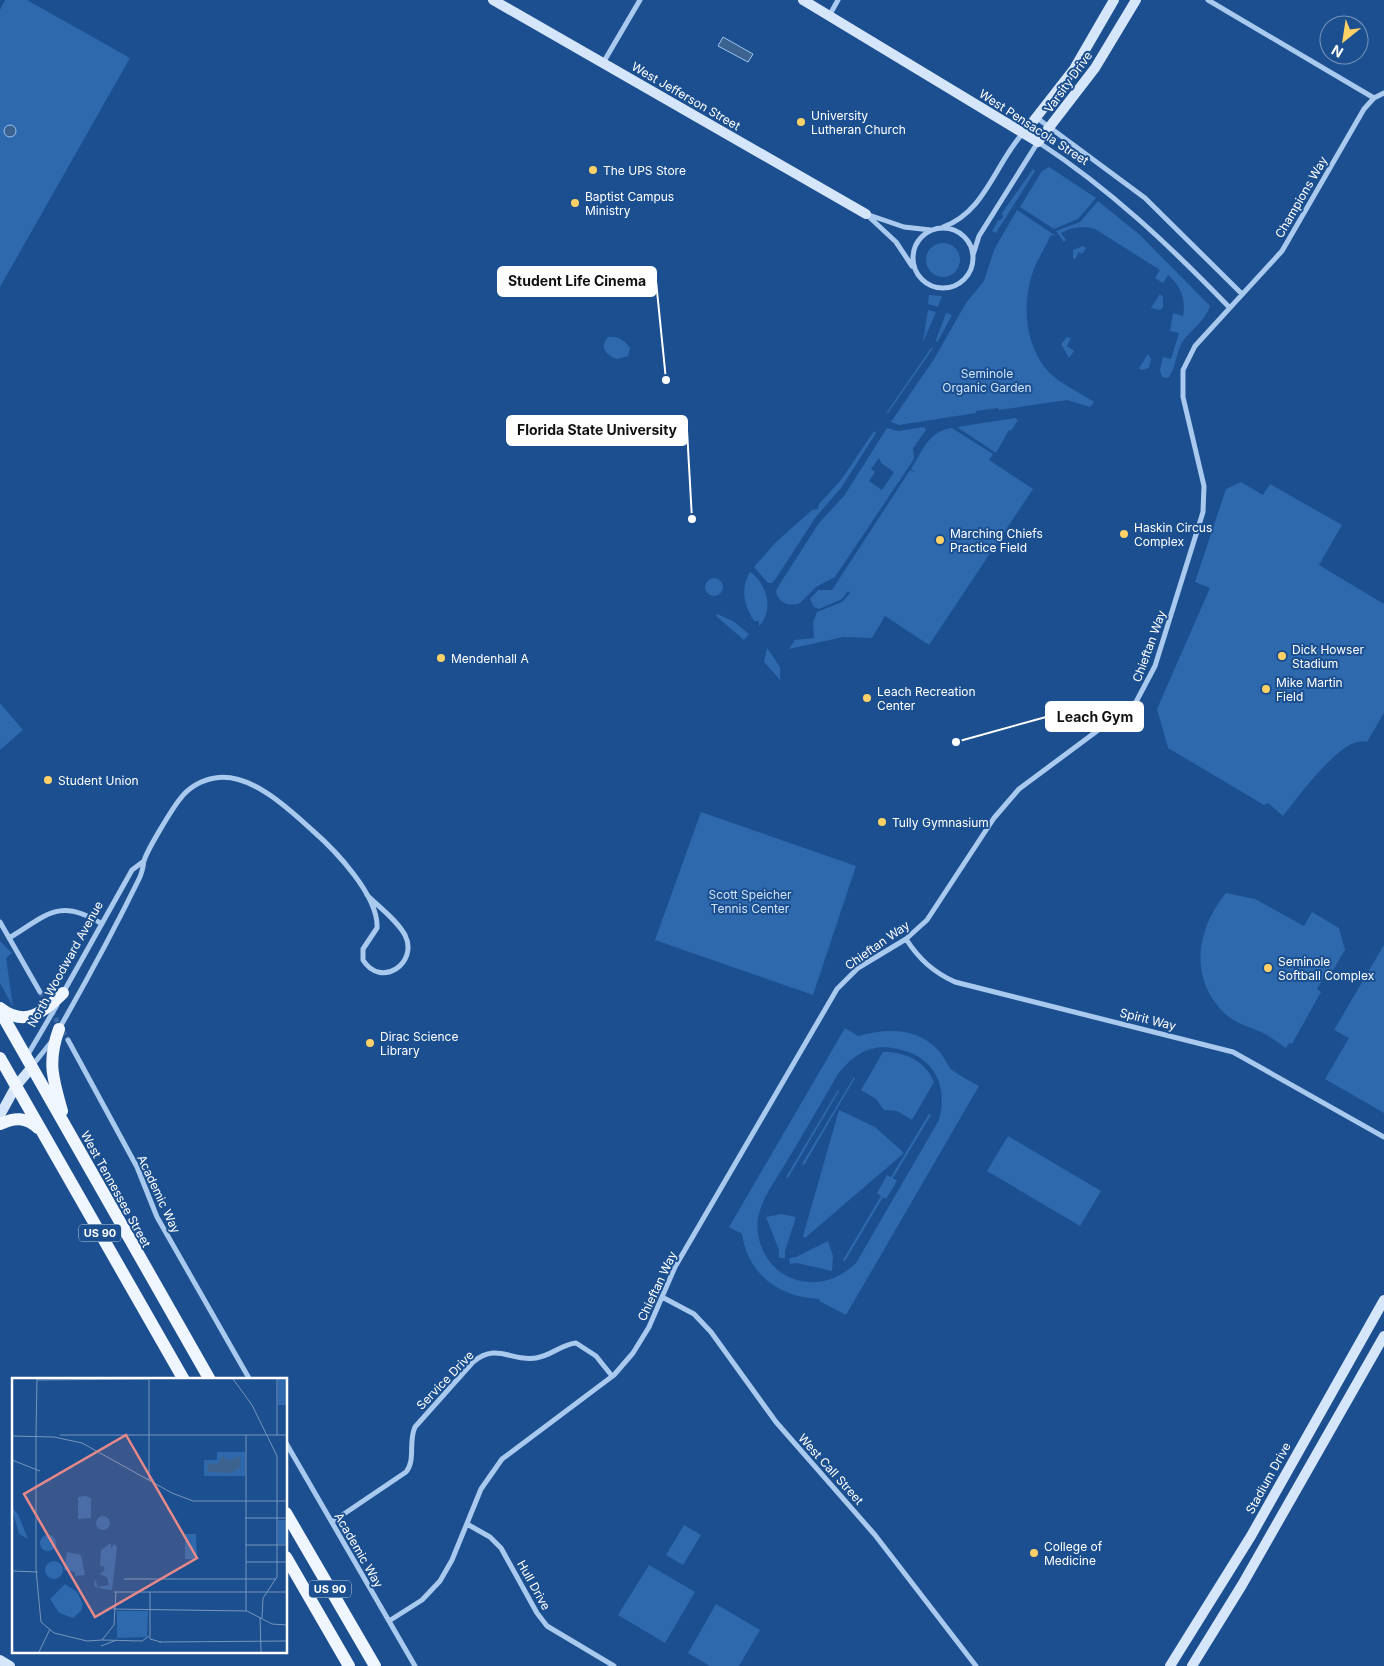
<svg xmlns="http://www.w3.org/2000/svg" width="1384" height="1666" font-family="Inter,sans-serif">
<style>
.green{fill:#2e69ad;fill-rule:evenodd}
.water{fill:#3c6290;stroke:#9cc4f0}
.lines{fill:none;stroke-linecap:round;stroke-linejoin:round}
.street-tunnel{stroke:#3d69a0;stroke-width:5;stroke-dasharray:5 2.5;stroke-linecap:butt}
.street{stroke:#a9c9ee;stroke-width:5}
.secondary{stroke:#d6e6fa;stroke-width:10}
.primary{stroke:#f0f6ff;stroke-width:12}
.poi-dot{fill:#ffd166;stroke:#1b4f8f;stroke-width:2}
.labels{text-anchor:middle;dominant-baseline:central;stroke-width:4;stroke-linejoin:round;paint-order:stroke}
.shield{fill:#1b4f8f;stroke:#bbcadd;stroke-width:1}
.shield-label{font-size:11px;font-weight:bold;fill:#fff}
.street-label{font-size:12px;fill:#fff;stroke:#1b4f8f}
.poi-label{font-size:12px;fill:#fff;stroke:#1b4f8f;text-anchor:start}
.park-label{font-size:12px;fill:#cfe3fa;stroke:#1b4f8f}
.inset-road{fill:none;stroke:#7695bc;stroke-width:1}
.view{fill:#e88989;fill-opacity:0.15;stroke:#e88989;stroke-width:2.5}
.inset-edge{fill:none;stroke:#fff;stroke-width:2.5}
.leader{fill:none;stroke:#fff;stroke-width:2}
.callout-dot{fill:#fff;stroke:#1b4f8f;stroke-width:2}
.callout{fill:#fff;stroke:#fff;stroke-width:2}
.callout-label{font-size:14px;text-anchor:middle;font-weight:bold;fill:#111}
</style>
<rect width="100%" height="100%" fill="#1b4f8f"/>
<path class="green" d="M5 0H27L130 58 0 287V10Z
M1049 167 1096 198 1078 219 1054 229 1020 207 1042 171Z
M1033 169 1035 171 996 233 992 231 998 221 1003 218 1002 213Z
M1098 201 1140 235 1210 306C1205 321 1192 329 1183 341 1176 351 1176 370 1168 378L1162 377 1160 370 1163 357 1171 359 1179 333 1170 331 1173 313 1183 316C1186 299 1181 286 1168 275L1163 283 1155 278 1160 270 1095 229C1083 225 1072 227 1061 233L1066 240 1064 242 1056 231 1080 222Z
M1017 210 1056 236 1051 235 1049 239C1045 248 1039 257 1035 266 1022 299 1023 340 1046 369 1058 383 1079 392 1094 402L1090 407 1067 400 999 410 998 408 976 411V413L899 425 891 422 934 359 966 303 984 281 994 250Z
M926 260a17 17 0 1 1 34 0a17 17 0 1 1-34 0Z
M1083 246 1086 248 1082 254 1079 252 1075 259 1073 258V250Z
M1160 294 1163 297V307L1160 310 1151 308Z
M929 295 942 296 938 307 928 304Z
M928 310 936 312 923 342Z
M946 313 952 315 937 343 936 340Z
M608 337C618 336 624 340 630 348L628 356 617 359C606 355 599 347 608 337Z
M1067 337 1071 338 1067 346 1074 351 1069 358 1061 344Z
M931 348H933L888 413 887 412Z
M1148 354 1151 359 1149 368 1141 370 1139 368Z
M1015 418 1018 420 1011 431 1009 430 996 453 957 427Z
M924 427 926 430 913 448 914 459 835 577 816 587 800 603C789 607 778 603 776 591L779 585 819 523 844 496 887 428 898 431ZM879 458 881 463 894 472 882 490 869 481 875 472 871 469Z
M952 428 993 454 989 460 1033 489 929 645 885 616 872 638 843 637 789 649 795 640 814 638 813 622 817 612 842 602 850 593 848 591 842 599 819 609 814 607 810 599 818 590H832L910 470 915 472 911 469C923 451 928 431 952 428Z
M874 431 876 433 841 488 815 518 777 577 772 583H768L754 567 776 542 812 510 818 509 819 504 841 480Z
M1241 482 1263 495 1270 484 1342 525 1319 565 1384 604V713L1367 742C1343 733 1297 799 1283 816L1268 803 1264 805 1168 748 1157 709 1210 588 1195 582 1226 489Z
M750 572C766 582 775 611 759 626V621H754C744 605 740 589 750 572Z
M705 587a9 9 0 1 1 18 0a9 9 0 1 1-18 0Z
M717 614 733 621 749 634 744 640 716 616Z
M767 648 780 667V680L764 662Z
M0 703 23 730 0 750Z
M701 812 856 866 813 995 655 940Z
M1226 893 1255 899 1304 926 1312 912 1339 928 1345 950 1329 977 1325 975 1317 989 1321 992 1292 1044 1289 1043 1286 1048C1280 1044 1273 1039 1267 1035 1254 1028 1241 1026 1229 1017 1188 983 1195 930 1226 893Z
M0 941 12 953 6 958 13 1007 0 983Z
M1384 945V1113L1325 1079 1349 1038 1334 1030Z
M845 1028 858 1036C886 1028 918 1027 939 1051 944 1056 947 1065 952 1070 960 1076 970 1081 979 1086L846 1315 819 1301 820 1299C780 1298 748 1275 742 1234L729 1227ZM884 1047C927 1050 950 1077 939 1120L856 1263C839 1279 820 1286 797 1280 769 1273 752 1240 759 1214 763 1197 775 1181 784 1166 802 1136 820 1105 838 1074 851 1058 863 1048 884 1047Z
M883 1052C904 1051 926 1061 934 1082L912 1120 897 1111 884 1110 876 1099 861 1090Z
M854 1077 855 1078 804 1165 802 1164Z
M838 1090 839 1091 788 1178 786 1177Z
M839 1110 875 1127 904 1153 805 1238 803 1236Z
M929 1114 931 1115 893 1178 897 1181 886 1199 883 1197 845 1261 843 1260 881 1196 877 1193 887 1175 891 1177Z
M1008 1136 1101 1191 1080 1226 987 1171Z
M781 1214 796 1217 785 1251V1258H779V1250L766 1217Z
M828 1241 833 1256 832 1271 797 1263 790 1264 789 1258 796 1257Z
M684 1525 701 1535 683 1565 666 1555Z
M649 1565 695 1592 665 1643 618 1615Z
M716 1604 760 1630 739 1666H710L688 1653Z"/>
<path class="water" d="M723 37 753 54 748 62 718 46Z
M4 131a6 6 0 1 1 12 0a6 6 0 1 1-12 0Z"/>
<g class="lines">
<path class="street-tunnel" d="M40 992 68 1040"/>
<path class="street" d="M1208 0 1374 98
M829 16 838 0
M603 63 640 0
M1037 118 1145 198 1242 294
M866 214 896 242 912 266
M869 215 904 227 931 230
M943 227C985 212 995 164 1023 133
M913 258a30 30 0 1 1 60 0a30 30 0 1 1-60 0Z
M973 255 979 236 1038 142C1110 189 1170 246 1229 307
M0 922 40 992
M9 938C47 915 59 897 102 924
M906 939C919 959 933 972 955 982L1233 1052 1384 1137
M63 993 132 870 144 861
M59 1029C87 980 114 930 139 879 142 873 143 868 144 861 147 850 172 809 180 799 188 788 201 780 215 778 250 772 288 808 312 830 335 850 379 896 377 928L363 949V960C381 989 419 963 405 935 397 920 379 907 367 895
M68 1040 137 1167 157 1217 250 1380
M27 1056 57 1005
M32 1066 52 1041
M662 1297 694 1314 711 1332 776 1422 875 1535 976 1666
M286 1443 415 1666
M332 1522 406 1472C416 1460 408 1442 415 1427L473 1362C497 1342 511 1362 536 1358 551 1356 562 1344 576 1343L596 1356 612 1376
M467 1524 490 1537 501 1548 537 1613 547 1626 614 1666
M389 1621 422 1600 440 1581 452 1560 481 1489 502 1459 614 1375 633 1353 649 1327 675 1267 837 989 858 968 906 939 927 920 994 818 1019 789 1136 702 1155 666 1203 512 1204 486 1183 397V370L1195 346 1282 251 1364 109 1374 98 1384 93"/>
<path class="secondary" d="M493 0 866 214
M803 0 1038 142 1095 68 1136 0
M1024 133 1074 69 1114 0
M0 1115 16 1086 32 1067
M0 1660 10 1666
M1170 1666 1251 1536 1384 1300
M1192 1666 1242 1585 1384 1336"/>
<path class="primary" d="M0 1008C25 1028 44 1012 63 993
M0 1011 210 1380
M59 1029C47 1062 53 1079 62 1111
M0 1058 184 1380
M0 1124C15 1117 26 1117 38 1128
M286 1513 375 1666
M286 1557 349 1666"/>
</g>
<g class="poi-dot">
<circle cx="801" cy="122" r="5"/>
<circle cx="593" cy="170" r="5"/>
<circle cx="575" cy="203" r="5"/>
<circle cx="1124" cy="534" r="5"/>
<circle cx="940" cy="540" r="5"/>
<circle cx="1282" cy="656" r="5"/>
<circle cx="441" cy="658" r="5"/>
<circle cx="1266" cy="689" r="5"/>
<circle cx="867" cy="698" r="5"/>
<circle cx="48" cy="780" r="5"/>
<circle cx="882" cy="822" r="5"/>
<circle cx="1268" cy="968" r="5"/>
<circle cx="370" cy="1043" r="5"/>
<circle cx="1034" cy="1553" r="5"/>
</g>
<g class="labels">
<g class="shield">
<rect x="79" y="1224.5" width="42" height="17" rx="4"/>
<rect x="309" y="1580.5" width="42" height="17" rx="4"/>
</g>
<g class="shield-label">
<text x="100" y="1233">US 90</text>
<text x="330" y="1589">US 90</text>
</g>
<g class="street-label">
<text transform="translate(1068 82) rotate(-54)">Varsity Drive</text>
<text transform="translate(686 96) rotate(30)">West Jefferson Street</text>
<text transform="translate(1034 127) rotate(33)">West Pensacola Street</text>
<text transform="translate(1301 197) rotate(-60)">Champions Way</text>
<text transform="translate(1149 646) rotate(-70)">Chieftan Way</text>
<text transform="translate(877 945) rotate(-35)">Chieftan Way</text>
<text transform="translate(65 964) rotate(-61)">North Woodward Avenue</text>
<text transform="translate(1148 1019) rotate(14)">Spirit Way</text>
<text transform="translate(116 1189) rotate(61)">West Tennessee Street</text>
<text transform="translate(159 1194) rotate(65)">Academic Way</text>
<text transform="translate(657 1286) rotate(-65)">Chieftan Way</text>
<text transform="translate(445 1380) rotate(-46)">Service Drive</text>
<text transform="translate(831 1469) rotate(48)">West Call Street</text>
<text transform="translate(1268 1478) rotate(-61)">Stadium Drive</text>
<text transform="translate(359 1550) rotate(60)">Academic Way</text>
<text transform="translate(534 1585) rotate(61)">Hull Drive</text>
</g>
<g class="poi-label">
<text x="811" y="115">University<tspan x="811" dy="14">Lutheran Church</tspan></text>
<text x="603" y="170">The UPS Store</text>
<text x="585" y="196">Baptist Campus<tspan x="585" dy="14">Ministry</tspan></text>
<text x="1134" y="527">Haskin Circus<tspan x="1134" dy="14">Complex</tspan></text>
<text x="950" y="533">Marching Chiefs<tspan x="950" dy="14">Practice Field</tspan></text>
<text x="1292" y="649">Dick Howser<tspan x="1292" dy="14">Stadium</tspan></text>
<text x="451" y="658">Mendenhall A</text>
<text x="1276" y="682">Mike Martin<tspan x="1276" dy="14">Field</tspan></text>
<text x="877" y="691">Leach Recreation<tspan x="877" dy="14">Center</tspan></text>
<text x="58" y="780">Student Union</text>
<text x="892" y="822">Tully Gymnasium</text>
<text x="1278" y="961">Seminole<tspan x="1278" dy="14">Softball Complex</tspan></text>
<text x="380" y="1036">Dirac Science<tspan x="380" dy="14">Library</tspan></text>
<text x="1044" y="1546">College of<tspan x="1044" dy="14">Medicine</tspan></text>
</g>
<g class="park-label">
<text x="987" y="373">Seminole<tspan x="987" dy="14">Organic Garden</tspan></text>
<text x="750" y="894">Scott Speicher<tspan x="750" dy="14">Tennis Center</tspan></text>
</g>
</g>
<g transform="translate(12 1378)">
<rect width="275" height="275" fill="#1b4f8f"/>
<path d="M266 1H275V27H266ZM205 74H233V98H192V82H205ZM74 118 79 120V140L66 141V119ZM0 130 6 136 16 161 7 156ZM84 145a7 7 0 1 1 14 0a7 7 0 1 1-14 0ZM266 142H275V166H266ZM173 156H184L185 181H173ZM28 165a8 8 0 1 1 16 0a8 8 0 1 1-16 0ZM99 165V170L102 166 105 169 100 212 91 211 82 208 83 201 86 209 97 207 95 199 87 196 99 188 92 192V188H88L89 172ZM55 174 69 177 73 197 63 198V194L52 192ZM33 192a9 9 0 1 1 18 0a9 9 0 1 1-18 0ZM53 206 65 214 71 226 69 233 61 240 47 235 38 221ZM136 233 135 259 105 260V233Z" fill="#2e69ad"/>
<path d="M210 78 217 82 228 78 229 89 219 95 196 94 195 85 205 86Z" fill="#3c6290"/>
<path class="inset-road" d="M137 1V102M221 1 240 27 265 78V199L251 220 250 240M25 2 137 1M24 56 25 1M24 56V192L29 244 42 255 75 263 90 262 102 247 104 214M48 57H275M234 57V233M265 57V1M0 58 42 59 70 65 160 115 181 123H275M0 82 28 93M233 140H275M233 167H275M234 184H275M0 193 26 194M112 201H264M102 214H275M138 214V261L149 264M101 231 235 233 260 246 275 247M248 239 249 274M90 262 130 263 137 258M147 264 275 263M89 268 105 262M27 274 38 251"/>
<path class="view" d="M114 57 185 180 83 239 12 116Z"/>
<rect width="275" height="275" class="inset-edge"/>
</g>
<path class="leader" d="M666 380L656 281M692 519L687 430M956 742L1046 717"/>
<g class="callout-dot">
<circle cx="666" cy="380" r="5"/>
<circle cx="692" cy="519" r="5"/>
<circle cx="956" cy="742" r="5"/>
</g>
<g class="callout">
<rect x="498" y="267" width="158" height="29" rx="5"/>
<rect x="507" y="416" width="180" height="29" rx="5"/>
<rect x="1046" y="702" width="97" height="29" rx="5"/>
</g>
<g class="callout-label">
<text x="577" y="286">Student Life Cinema</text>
<text x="597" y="435">Florida State University</text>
<text x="1095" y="722">Leach Gym</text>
</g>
<g transform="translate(1344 40) rotate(210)"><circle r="24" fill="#1b4f8f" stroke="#7695bc"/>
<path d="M0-4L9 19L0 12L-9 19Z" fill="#ffd166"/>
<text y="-8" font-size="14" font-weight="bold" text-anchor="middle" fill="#ffffff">N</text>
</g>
</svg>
